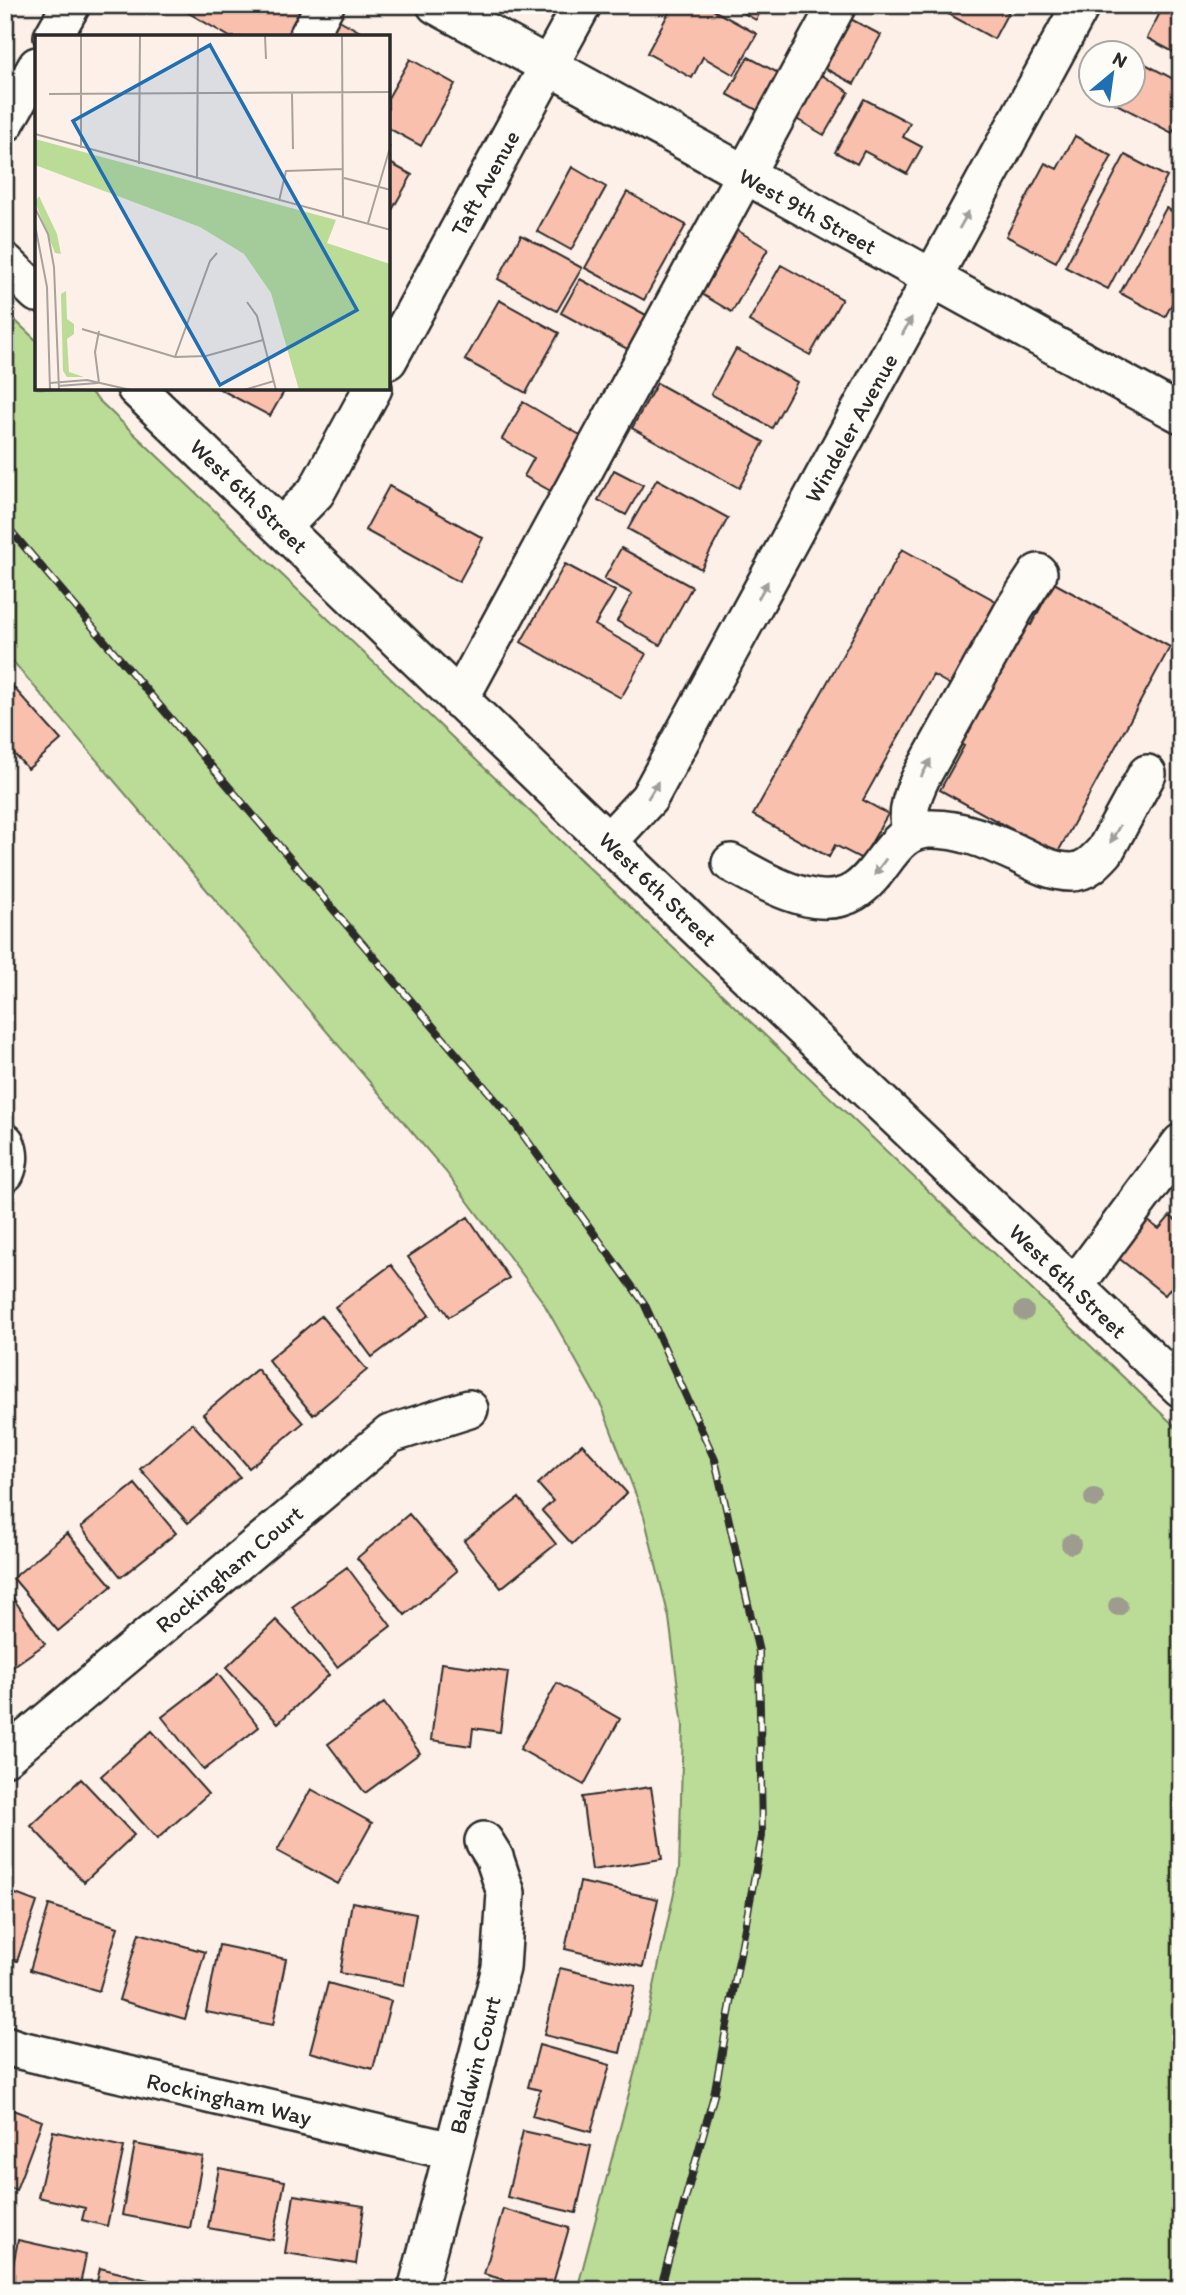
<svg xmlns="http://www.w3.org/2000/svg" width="1186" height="2295" font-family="Itim,sans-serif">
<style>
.green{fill:#bbdc96;stroke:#738460;stroke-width:2}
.building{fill:#f9c0ae;stroke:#2b2b2b;stroke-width:2}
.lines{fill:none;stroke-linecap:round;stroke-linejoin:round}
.minor-casing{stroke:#2b2b2b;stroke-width:42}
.minor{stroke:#fdfcf7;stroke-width:37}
.rail-casing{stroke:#2b2b2b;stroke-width:8}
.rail{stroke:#fdfcf7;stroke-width:5;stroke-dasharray:16;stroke-linecap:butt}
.tree{fill:#9d9c8f}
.oneway{fill:#9e9e9b}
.labels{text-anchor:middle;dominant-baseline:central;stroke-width:5;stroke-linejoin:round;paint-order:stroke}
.street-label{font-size:23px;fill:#2b2b2b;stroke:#fdfcf7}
.inset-road{fill:none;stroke:#a8a19c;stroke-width:2}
.view{fill:#1f6fb2;fill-opacity:0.15;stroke:#1f6fb2;stroke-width:3.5}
.inset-edge{fill:none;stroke:#2b2b2b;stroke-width:3.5}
</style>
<rect width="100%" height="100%" fill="#fcf0e8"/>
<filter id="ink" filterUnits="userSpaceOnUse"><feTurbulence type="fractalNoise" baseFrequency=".0143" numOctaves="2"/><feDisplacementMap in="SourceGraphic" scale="14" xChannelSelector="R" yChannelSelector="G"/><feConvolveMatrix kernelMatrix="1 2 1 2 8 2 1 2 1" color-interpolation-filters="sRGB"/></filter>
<g filter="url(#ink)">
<path class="green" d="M5 311 37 341V388L87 389 1181 1432V2290H577L641 2048 679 1869 683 1726 669 1618 644 1516 602 1407 543 1302 446 1172 5 652Z"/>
<path class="building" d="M175 5H288L302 13 289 37H230Z
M673 5H704L757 34 734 75 703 57 692 78 647 53Z
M729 5H764L756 20Z
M932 5H1012L994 39Z
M1164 5H1181V56L1147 38Z
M841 14 881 35 854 84 815 63Z
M334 17 369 37H324Z
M748 57 784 76 764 114 727 94Z
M1134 58 1181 83V117L1172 133 1101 96 1134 94Z
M410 59 455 84 421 146 388 128V98Z
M812 69 849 92 824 135 786 113Z
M864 99 910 123 903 137 922 147 907 174 864 151 857 164 835 152Z
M1075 136 1112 156 1056 262 1006 236 1045 163 1057 169Z
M1125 155 1167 177 1108 289 1065 267Z
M388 162 412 175 388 217Z
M572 167 606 187 571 250 537 231Z
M627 192 686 225 644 300 585 268Z
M1166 208 1181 216V287L1165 317 1120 293Z
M737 230 768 249 732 312 700 293Z
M521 235 582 268 557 311 498 279Z
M781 265 842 299 810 355 749 321Z
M580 279 648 316 629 350 561 313Z
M499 300 559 333 526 393 465 360Z
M736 349 797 382 772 428 711 394Z
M657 383 764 442 739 488 632 428Z
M218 388H286L270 416Z
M523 402 587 439 556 494 524 476 534 458 502 439Z
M614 470 643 485 626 515 598 500Z
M657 479 728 518 701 569 628 529Z
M389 486 483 538 459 582 365 530Z
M621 548 692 587 660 645 617 621 632 594 604 579Z
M902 549 1001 604 954 687 933 675 863 800 888 814 862 859 835 845 829 857 753 815Z
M565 564 615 591 595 625 646 654 621 698 521 642Z
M1054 583 1170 647 1057 854 940 790 964 746 953 740 1019 618 1031 625Z
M5 678 61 740 28 769 5 744Z
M1140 1215 1159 1229 1170 1216 1181 1224V1238L1175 1245 1181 1250V1275L1165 1295 1111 1252Z
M468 1217 509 1278 449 1317 408 1257Z
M391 1265 429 1315 372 1357 335 1307Z
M321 1316 367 1370 313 1415 268 1360Z
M257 1369 303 1423 249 1468 203 1414Z
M192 1423 240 1477 188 1523 140 1469Z
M582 1444 627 1493 572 1544 542 1511 553 1501 538 1484Z
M135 1484 176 1533 121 1577 81 1527Z
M519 1498 556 1544 501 1588 464 1541Z
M409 1514 457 1571 405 1615 357 1558Z
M67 1533 112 1586 58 1631 13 1578Z
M347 1567 391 1626 337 1667 292 1607Z
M8 1591 45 1644 5 1672V1593Z
M276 1620 329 1675 278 1723 226 1668Z
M441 1663 508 1672 500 1732 473 1728 471 1746 431 1740Z
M218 1674 259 1727 204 1770 162 1717Z
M557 1683 620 1719 584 1785 520 1749Z
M384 1703 420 1753 365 1793 328 1744Z
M152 1731 208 1794 157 1839 101 1776Z
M81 1779 134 1835 84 1882 31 1826Z
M651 1787 662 1859 592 1870 582 1797Z
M311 1789 372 1823 338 1884 277 1851Z
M580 1882 658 1899 643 1967 565 1949Z
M5 1890 37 1902 17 1961 5 1957Z
M352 1902 416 1914 404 1985 340 1973Z
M49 1905 118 1927 99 1991 30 1970Z
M139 1933 205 1952 185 2019 119 2000Z
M219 1945 286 1959 273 2025 206 2012Z
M560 1968 635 1986 620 2053 544 2035Z
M328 1983 391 2001 373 2069 310 2052Z
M539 2045 610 2065 591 2132 532 2116 540 2090 528 2087Z
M5 2107 42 2121 16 2190 5 2186Z
M53 2131 124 2147 107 2226 82 2220 85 2208 38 2197Z
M523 2131 591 2146 576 2213 507 2197Z
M135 2144 203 2157 190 2228 122 2215Z
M219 2168 285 2181 273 2240 208 2228Z
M294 2195 364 2206 356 2264 285 2253Z
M503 2209 569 2228 551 2290H539L484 2274Z
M18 2240 86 2255 79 2290H8Z
M100 2268 168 2285 167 2290H95Z
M186 2282 219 2290H184Z"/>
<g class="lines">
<g class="minor-casing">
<path id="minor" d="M436 5C686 139 931 280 1181 414
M53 37 71 5
M308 37 325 5
M5 123 37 66
M5 262 37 293
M388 360 582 5
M136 388 687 918 1181 1388
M282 527 316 492 373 388
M459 700 837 5
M911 832C906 812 912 796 921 777L1015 608 1038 573
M609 841 649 798 1081 5
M731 863C754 875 778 890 803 896 882 917 877 830 929 829 960 828 989 841 1016 853 1032 861 1051 872 1071 872 1086 872 1096 861 1105 851L1147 774
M5 1142C10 1153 10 1162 5 1173
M1074 1287 1181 1143
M5 1757 390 1434 469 1409
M5 2045 20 2050 452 2151
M417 2290 501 1968 506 1893 494 1857 484 1841"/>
</g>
<use href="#minor" class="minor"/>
<g class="rail-casing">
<path id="rail" d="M5 524 511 1118 644 1303 715 1460 759 1652 762 1836 714 2095 660 2290"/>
</g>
<use href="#rail" class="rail"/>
</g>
<g class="tree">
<circle cx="1024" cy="1311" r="10"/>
<circle cx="1094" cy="1498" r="10"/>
<circle cx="1071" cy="1544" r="10"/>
<circle cx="1118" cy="1606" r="10"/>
</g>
<defs><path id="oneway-solid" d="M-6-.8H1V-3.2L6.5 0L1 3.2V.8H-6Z" transform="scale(1.75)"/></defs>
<g class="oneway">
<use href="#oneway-solid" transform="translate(964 220) rotate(-61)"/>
<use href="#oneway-solid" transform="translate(907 326) rotate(-61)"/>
<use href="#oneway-solid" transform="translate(763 590) rotate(-61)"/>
<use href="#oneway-solid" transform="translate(926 768) rotate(-61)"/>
<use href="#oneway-solid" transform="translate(653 790) rotate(-59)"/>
<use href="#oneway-solid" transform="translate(1115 834) rotate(119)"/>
<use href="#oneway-solid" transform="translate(880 867) rotate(126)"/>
</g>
</g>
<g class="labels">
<g class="street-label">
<text transform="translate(485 183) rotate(-61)">Taft Avenue</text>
<text transform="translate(808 211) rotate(29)">West 9th Street</text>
<text transform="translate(851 428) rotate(-61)">Windeler Avenue</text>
<text transform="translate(249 496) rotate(44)">West 6th Street</text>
<text transform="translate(658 889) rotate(44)">West 6th Street</text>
<text transform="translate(1068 1281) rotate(44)">West 6th Street</text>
<text transform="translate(229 1569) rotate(-40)">Rockingham Court</text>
<text transform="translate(475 2065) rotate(-75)">Baldwin Court</text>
<text transform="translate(229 2099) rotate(13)">Rockingham Way</text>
</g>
</g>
<g transform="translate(35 35)">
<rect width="355" height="355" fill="#fcf0e8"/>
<path d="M0 104 301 185 292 208 355 229V355H264L236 258 209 219 165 192 0 130ZM4 161 22 199 26 219 20 218 0 167ZM31 256 32 284 39 289V299L32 304 34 337 49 342H32L28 336 26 259Z" fill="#bbdc96"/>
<path class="inset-road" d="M230 1 231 24M307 1 308 182M257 58 258 114M14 59 356 57M0 99 356 195M46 113V1M104 129 105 1M309 143 356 155M162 144 163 1M244 166 251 136 308 134M0 173 13 199 19 232 24 355M333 188 356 109M0 190 12 252 15 355M212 267 222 281 241 355M47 294 140 322 171 321 228 305M64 296 60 317 64 348M140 322 175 226 182 218M15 348 52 345 96 355M23 351 63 348M209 355 239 346"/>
<path class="view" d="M175 10 322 275 185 350 38 86Z"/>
<rect width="355" height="355" class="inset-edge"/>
</g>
<rect width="1186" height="2295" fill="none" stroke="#fdfcf7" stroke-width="28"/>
<rect x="14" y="14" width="1158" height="2267" fill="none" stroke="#2b2b2b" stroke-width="2.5" filter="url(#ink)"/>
<g transform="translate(1112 74) rotate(29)"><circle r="33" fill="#fdfcf7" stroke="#a9a8a5" stroke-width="2"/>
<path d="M0-5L12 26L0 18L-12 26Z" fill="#1f6fb2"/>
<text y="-10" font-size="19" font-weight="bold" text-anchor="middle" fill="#2b2b2b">N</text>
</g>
</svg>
